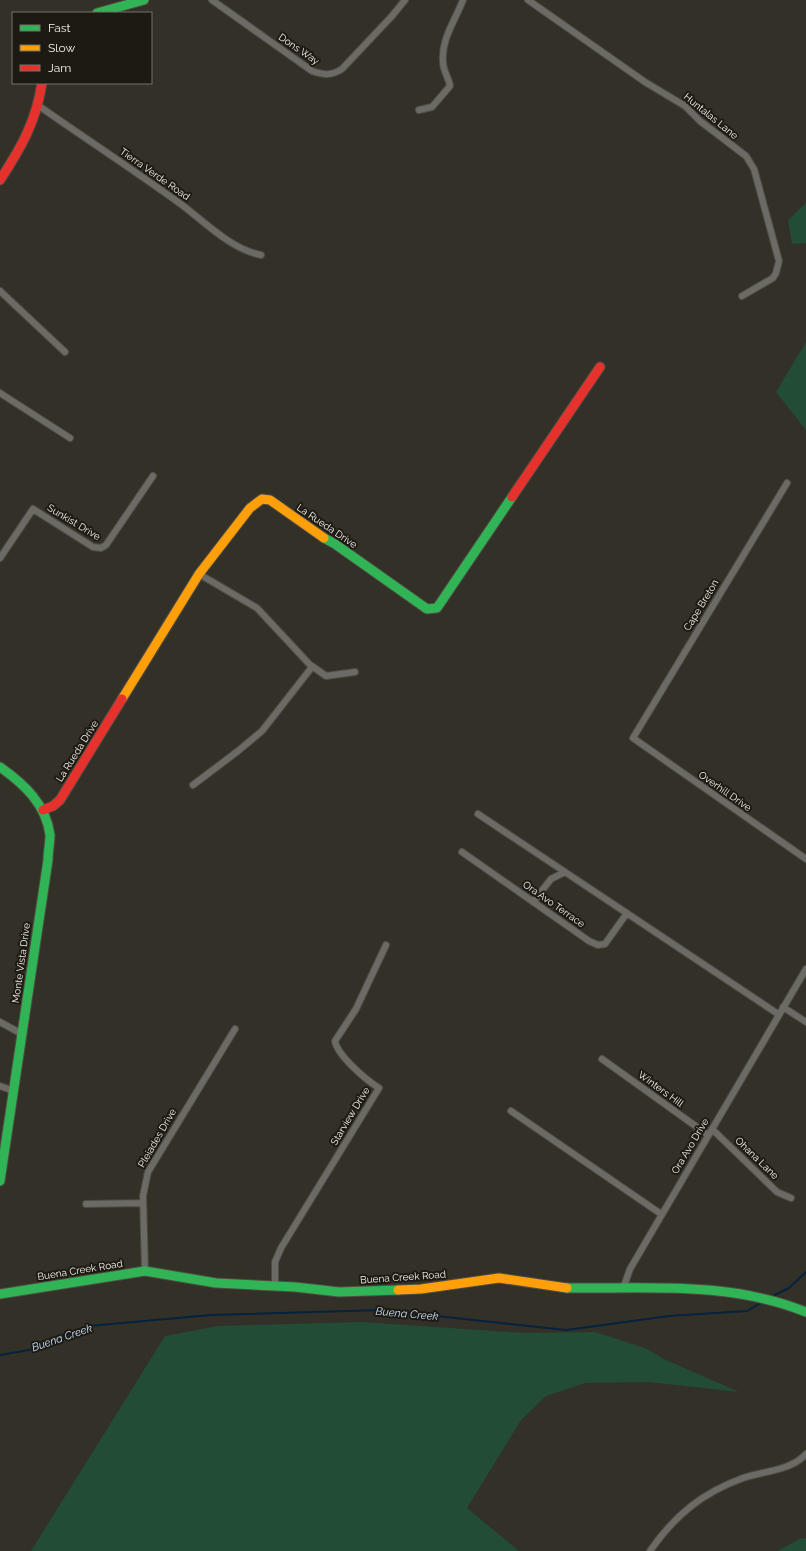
<svg xmlns="http://www.w3.org/2000/svg" width="806" height="1551" font-family="Raleway,sans-serif">
<style>
.green{fill:#224c36}
.lines{fill:none;stroke-linecap:round;stroke-linejoin:round}
.stream{stroke:#05233e;stroke-width:2}
.street-casing{stroke:#4e4c44;stroke-width:8}
.fast-casing{stroke:#4e4c44;stroke-width:11}
.slow-casing{stroke:#4e4c44;stroke-width:11}
.jam-casing{stroke:#4e4c44;stroke-width:11}
.street{stroke:#6c6a64;stroke-width:6}
.fast{stroke:#30b455;stroke-width:9}
.slow{stroke:#ff9f0a;stroke-width:9}
.jam{stroke:#e5322d;stroke-width:9}
.labels{text-anchor:middle;dominant-baseline:central;stroke-width:4;stroke-linejoin:round;paint-order:stroke}
.street-label{font-size:10px;fill:#f5f2e8;stroke:#1d1a13}
.water-label{font-size:11px;font-style:italic;fill:#c6e1fc;stroke:#1d1a13}
</style>
<rect width="100%" height="100%" fill="#333028"/>
<path class="green" d="M806 203V243L792 244 788 220Z
M806 342V430L776 392Z
M361 1322 524 1333 595 1332 645 1348 666 1360 739 1392 648 1382 585 1383 546 1396 521 1420 467 1508 519 1551H31L165 1336 218 1326Z
M806 1538V1551H778L799 1539Z"/>
<g class="lines">
<path class="stream" d="M773 1296 789 1288 806 1272
M0 1355 29 1350 89 1326 211 1315 382 1310 566 1330 669 1316 747 1311 764 1301"/>
<g class="street-casing">
<path id="street" d="M212 0 312 71C324 75 331 76 342 69L392 16 405 0
M528 0 645 82 685 106 700 121 746 156 754 169 779 261 776 273 773 278 742 296
M39 106C86 139 135 171 182 205 206 223 231 249 261 255
M419 110 432 107 450 86C449 78 443 71 443 62 441 39 455 21 463 0
M0 291 65 352
M0 393 70 438
M787 483 633 738 806 859
M0 558 33 509 93 547 101 548 106 545 153 476
M312 666 326 676 355 672
M193 785 238 751 262 731 312 667 257 608 199 574
M478 814 778 1014
M462 852 589 941 598 945 605 944 627 913
M533 902 551 879 565 872
M783 1007 806 1022
M0 1022 22 1034
M602 1059 708 1135
M0 1086 14 1091
M511 1111 661 1214
M712 1129 777 1192 791 1198
M86 1204 143 1203
M145 1271 143 1196 148 1172 235 1029
M275 1287V1262L281 1248 379 1088C366 1080 337 1055 335 1041L356 1009 386 945
M623 1289 630 1269 806 969
M650 1551C675 1515 702 1493 743 1478 763 1471 791 1471 806 1454"/>
</g>
<g class="fast-casing">
<path id="fast" d="M97 13 144 0
M324 538 335 544 427 609 437 608 512 497
M0 767C24 784 46 804 50 835 50 843 48 852 48 860L0 1181
M567 1288C649 1289 729 1281 806 1312
M0 1294 145 1271 216 1283 295 1287 339 1292 398 1290"/>
</g>
<g class="slow-casing">
<path id="slow" d="M122 699 199 574 250 508 262 499 270 500 324 538
M398 1290 421 1289 499 1278 567 1288"/>
</g>
<g class="jam-casing">
<path id="jam" d="M0 180C21 148 36 122 42 83
M512 497 600 367
M43 810 53 806 60 800 122 699"/>
</g>
<use href="#street" class="street"/>
<use href="#fast" class="fast"/>
<use href="#slow" class="slow"/>
<use href="#jam" class="jam"/>
</g>
<g class="labels">
<g class="street-label">
<text transform="translate(299 49) rotate(34)">Dons Way</text>
<text transform="translate(711 116) rotate(39)">Huntalas Lane</text>
<text transform="translate(155 174) rotate(35)">Tierra Verde Road</text>
<text transform="translate(74 522) rotate(31)">Sunkist Drive</text>
<text transform="translate(327 526) rotate(34)">La Rueda Drive</text>
<text transform="translate(701 605) rotate(-59)">Cape Breton</text>
<text transform="translate(77 751) rotate(-58)">La Rueda Drive</text>
<text transform="translate(725 791) rotate(35)">Overhill Drive</text>
<text transform="translate(554 904) rotate(35)">Ora Avo Terrace</text>
<text transform="translate(21 963) rotate(-82)">Monte Vista Drive</text>
<text transform="translate(661 1089) rotate(36)">Winters Hill</text>
<text transform="translate(350 1116) rotate(-59)">Starview Drive</text>
<text transform="translate(157 1138) rotate(-60)">Pleiades Drive</text>
<text transform="translate(690 1146) rotate(-59)">Ora Avo Drive</text>
<text transform="translate(757 1158) rotate(44)">Ohana Lane</text>
<text transform="translate(80 1270) rotate(-9)">Buena Creek Road</text>
<text transform="translate(403 1277) rotate(-4)">Buena Creek Road</text>
</g>
<g class="water-label">
<text transform="translate(407 1314) rotate(5)">Buena Creek</text>
<text transform="translate(62 1338) rotate(-19)">Buena Creek</text>
</g>
</g>
<rect x="12" y="12" width="140" height="72" fill="#1d1a13" stroke="#737068"/>
<rect x="20" y="25" width="20" height="6" fill="#30b455" stroke="#737068"/>
<text x="48" y="32" font-size="12" fill="#f5f2e8">Fast</text>
<rect x="20" y="45" width="20" height="6" fill="#ff9f0a" stroke="#737068"/>
<text x="48" y="52" font-size="12" fill="#f5f2e8">Slow</text>
<rect x="20" y="65" width="20" height="6" fill="#e5322d" stroke="#737068"/>
<text x="48" y="72" font-size="12" fill="#f5f2e8">Jam</text>
</svg>
